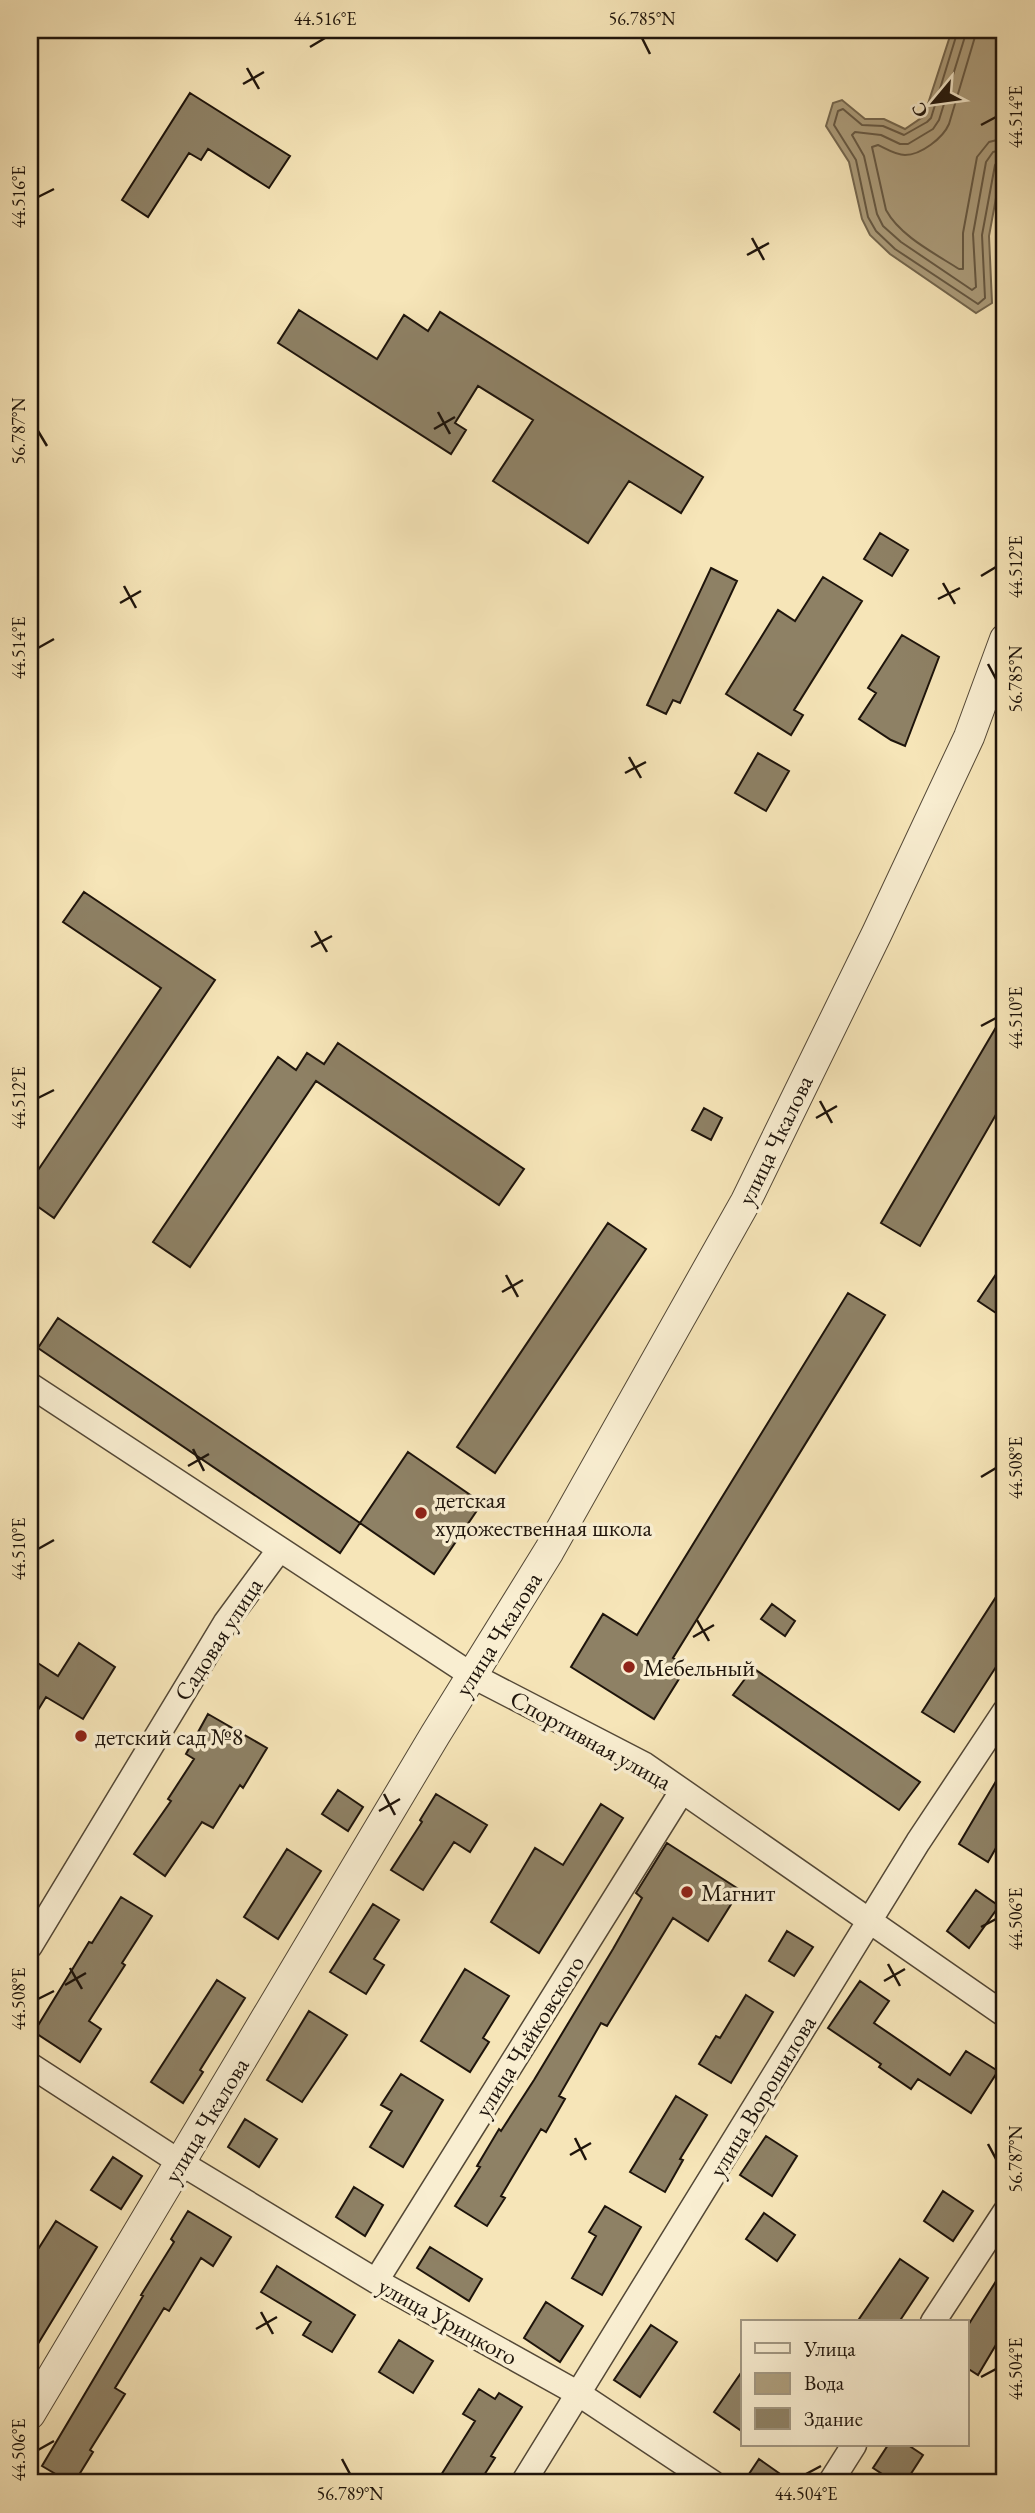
<svg xmlns="http://www.w3.org/2000/svg" width="1035" height="2513" font-family="'EB Garamond',serif">
<style>
.water{fill:#ad9e7d;stroke:#74674f;stroke-width:2}
.lines{fill:none;stroke-linecap:round;stroke-linejoin:round}
.shore{stroke:#665944;stroke-width:2}
.building{fill:#8e8165;stroke:#1e140b;stroke-width:2}
.minor-casing{stroke:#544836;stroke-width:27}
.tertiary-casing{stroke:#544836;stroke-width:32}
.minor{stroke:#f9eed1;stroke-width:24}
.tertiary{stroke:#f9eed1;stroke-width:30}
.ticks{fill:none;stroke:#1e140b;stroke-width:2.5}
.poi-dot{fill:#8f2418;stroke:#f9eed1;stroke-width:2.5}
.labels{text-anchor:middle;dominant-baseline:central;stroke-width:7;stroke-linejoin:round;paint-order:stroke}
.street-label{font-size:24px;fill:#1e140b;stroke:#f9eed1}
.poi-label{font-size:24px;fill:#1e140b;stroke:#f9eed1;text-anchor:start}
.neatline{fill:none;stroke:#1e140b;stroke-width:2.5}
.ticks-label{font-size:18px;text-anchor:middle;fill:#1e140b}
</style>
<rect width="100%" height="100%" fill="#f6e5b8"/>
<filter id="stains"><feTurbulence type="fractalNoise" baseFrequency=".00286" numOctaves="4"/><feColorMatrix values="0 0 0 0 .2 0 0 0 0 .09 0 0 0 0 .02 0 0 0 .5 -.17"/></filter>
<radialGradient id="worn" r=".72"><stop offset=".6" stop-color="#630" stop-opacity="0"/><stop offset="1" stop-color="#630" stop-opacity=".3"/></radialGradient>
<path class="water" d="M952 30H1005V149L989 236 992 303 976 313 890 254 870 235 862 219 849 162 826 126 833 103 842 100 865 119H884L905 129 924 116Z"/>
<g class="lines">
<path class="shore" d="M958 30 931 118 927 122 904 135 883 126 862 125 843 109 838 111 834 125 856 160 868 217 876 231 895 249 978 304 985 298 982 235 995 165 999 159 1005 158
M967 30 939 120 933 129 908 144H900L881 135 855 132 852 135 864 156 877 214 883 226 901 242 972 290 976 287 973 234 986 162 993 152 1005 149
M977 30 949 124C943 138 921 155 905 155 895 155 887 149 878 145L872 147 886 210C900 236 934 253 959 269H963V233L977 157 989 142 1005 138"/>
</g>
<path class="building" d="M190 93 290 156 269 188 208 149 201 160 189 153 148 217 122 200Z
M299 310 377 359 404 315 428 331 440 312 703 477 681 513 629 481 588 543 493 481 533 420 478 386 455 423 466 430 451 454 278 343Z
M880 533 908 550 892 576 864 559Z
M711 568 737 581 680 703 673 700 666 714 647 705Z
M823 577 862 601 794 710 803 715 791 735 726 694 778 610 795 621Z
M902 635 939 657 905 746 891 740 859 719 876 693 868 688Z
M758 753 789 771 766 811 735 793Z
M84 892 215 980 54 1218 30 1201V1182L161 988 63 922Z
M1005 1012V1099L920 1246 881 1223Z
M338 1043 524 1169 499 1205 316 1081 190 1267 153 1242 278 1057 296 1070 307 1053 324 1064Z
M704 1108 722 1118 711 1140 692 1130Z
M608 1223 646 1249 495 1473 457 1447Z
M1005 1261V1319L978 1301Z
M848 1293 885 1315 673 1658 687 1666 654 1719 571 1667 603 1614 637 1635Z
M58 1318 360 1523 340 1553 38 1348Z
M408 1452 482 1503 434 1574 360 1523Z
M1005 1583V1653L954 1732 922 1712Z
M772 1604 795 1621 785 1636 761 1619Z
M79 1643 115 1667 83 1719 46 1697 30 1723V1658L58 1676Z
M753 1668 920 1782 899 1810 733 1695Z
M208 1714 267 1748 243 1788 240 1785 213 1828 202 1822 165 1876 134 1854 171 1801 168 1799 194 1759 186 1754Z
M1005 1766V1832L988 1862 959 1844Z
M338 1790 363 1807 348 1831 322 1814Z
M436 1794 487 1825 470 1852 454 1842 423 1890 391 1870 422 1822 420 1820Z
M601 1804 623 1818 539 1953 491 1922 535 1848 563 1865Z
M667 1843 740 1890 708 1941 673 1918 607 2026 601 2023 559 2096 565 2099 546 2132 541 2129 501 2196 505 2198 487 2226 455 2206 480 2167 477 2166 499 2129 501 2131 534 2080 613 1949 642 1898 636 1893Z
M287 1849 321 1871 278 1939 244 1917Z
M976 1890 999 1906 969 1948 947 1931Z
M121 1897 152 1916 122 1963 125 1965 89 2021 101 2029 80 2062 34 2032 89 1942 92 1943Z
M373 1904 399 1920 374 1959 384 1965 366 1994 330 1972Z
M787 1931 813 1947 794 1976 769 1961Z
M465 1969 509 1996 483 2038 489 2042 470 2072 421 2041Z
M217 1980 245 1998 200 2070 203 2072 183 2103 151 2082Z
M860 1981 889 2001 874 2023 950 2075 966 2051 998 2071 971 2113 918 2079 911 2089 879 2067 881 2064 828 2028Z
M746 1995 773 2012 731 2083 699 2064 716 2036 720 2038Z
M309 2011 347 2035 302 2102 267 2080Z
M401 2074 443 2100 403 2167 370 2147 392 2111 381 2105Z
M676 2096 707 2115 680 2159 683 2160 665 2192 630 2172Z
M245 2119 277 2139 259 2167 228 2147Z
M766 2136 797 2156 772 2196 740 2175Z
M113 2157 142 2176 121 2209 91 2190Z
M354 2187 383 2205 365 2236 336 2217Z
M943 2191 973 2211 953 2241 924 2221Z
M605 2206 641 2227 602 2295 572 2278 596 2236 589 2232Z
M188 2211 231 2237 213 2266 201 2258 169 2311 164 2308 115 2388 125 2394 90 2450 93 2452 74 2483H71L42 2466 143 2296 141 2295 174 2242 171 2239Z
M764 2213 795 2235 777 2261 746 2239Z
M56 2221 97 2247 30 2357V2262Z
M430 2247 482 2279 469 2301 417 2268Z
M900 2259 928 2278 899 2322H857Z
M277 2266 355 2315 332 2352 303 2335 311 2322 261 2292Z
M1005 2267V2324L997 2336 1000 2338 978 2375 967 2368V2327Z
M546 2302 583 2326 560 2362 524 2338Z
M651 2325 677 2342 640 2397 614 2380Z
M399 2340 433 2361 413 2393 379 2372Z
M743 2370V2432L714 2412Z
M479 2389 495 2399 499 2393 522 2407 491 2456 495 2458 479 2483H436L475 2421 463 2414Z
M888 2445H908L923 2455 905 2483H896L873 2468Z
M759 2459 793 2483H743Z"/>
<g class="lines">
<g class="minor-casing">
<path id="minor" d="M30 1385 473 1676 645 1765 1005 2015
M30 1946 226 1622 279 1550
M30 2065 181 2163 376 2281 579 2394 713 2483
M376 2281 682 1791
M933 2322 1005 2212
M523 2483 918 1842 1005 1711
M830 2483 854 2445"/>
</g>
<g class="tertiary-casing">
<path id="tertiary" d="M30 2414 435 1735 549 1551 746 1201 877 933 969 737 1005 639"/>
</g>
<use href="#minor" class="minor"/>
<use href="#tertiary" class="tertiary"/>
</g>
<path class="ticks" d="M642 38 650 54M310 47 325 38M247 68 259 89M243 84 264 72M981 125 996 117M38 197 54 189M752 238 764 260M747 255 769 243M438 412 450 434M434 429 455 417M38 431 47 446M981 576 996 567M943 583 955 604M124 586 136 608M938 599 960 588M120 603 141 591M38 648 54 639M988 664 996 679M629 757 641 778M625 773 646 762M315 931 327 952M311 947 332 936M981 1026 996 1018M38 1098 54 1090M820 1101 832 1123M816 1118 837 1106M506 1275 518 1297M502 1292 523 1280M193 1449 204 1471M188 1466 209 1454M981 1477 996 1468M38 1549 54 1540M697 1620 709 1641M693 1637 714 1625M384 1794 395 1815M379 1811 400 1799M981 1927 996 1919M888 1964 900 1986M70 1968 82 1989M884 1981 905 1969M65 1985 86 1973M38 1999 54 1991M575 2138 586 2160M988 2144 996 2159M570 2155 591 2143M261 2312 273 2334M256 2329 277 2317M981 2377 996 2369M38 2450 54 2441M342 2459 350 2474M806 2474 821 2466"/>
<g class="poi-dot">
<circle cx="421" cy="1513" r="7"/>
<circle cx="629" cy="1667" r="7"/>
<circle cx="81" cy="1736" r="7"/>
<circle cx="687" cy="1892" r="7"/>
</g>
<g class="labels">
<g class="street-label">
<text transform="translate(775 1140) rotate(-64)">улица Чкалова</text>
<text transform="translate(498 1634) rotate(-58)">улица Чкалова</text>
<text transform="translate(218 1639) rotate(-57)">Садовая улица</text>
<text transform="translate(591 1740) rotate(29)">Спортивная улица</text>
<text transform="translate(529 2036) rotate(-58)">улица Чайковского</text>
<text transform="translate(762 2096) rotate(-59)">улица Ворошилова</text>
<text transform="translate(206 2120) rotate(-59)">улица Чкалова</text>
<text transform="translate(448 2321) rotate(29)">улица Урицкого</text>
</g>
<g class="poi-label">
<text x="435" y="1499">детская<tspan x="435" dy="28">художественная школа</tspan></text>
<text x="643" y="1667">Мебельный</text>
<text x="95" y="1736">детский сад №8</text>
<text x="701" y="1892">Магнит</text>
</g>
</g>
<rect width="1035" height="2513" fill="none" stroke="#f6e5b8" stroke-width="77"/>
<rect x="741" y="2320" width="228" height="126" fill="#f9eed1" stroke="#a19782" stroke-width="2"/>
<rect x="755" y="2343" width="35" height="10" fill="#f9eed1" stroke="#a19782" stroke-width="2"/>
<text x="804" y="2356" font-size="21" fill="#1e140b">Улица</text>
<rect x="755" y="2373" width="35" height="21" fill="#ad9e7d" stroke="#a19782" stroke-width="2"/>
<text x="804" y="2390" font-size="21" fill="#1e140b">Вода</text>
<rect x="755" y="2408" width="35" height="21" fill="#8e8165" stroke="#a19782" stroke-width="2"/>
<text x="804" y="2426" font-size="21" fill="#1e140b">Здание</text>
<g transform="translate(934 102) rotate(241)" stroke="#f9eed1" stroke-width="5" paint-order="stroke">
<path d="M0-5L12 26L0 18L-12 26Z" fill="#1e140b"/>
<text y="-10" font-size="19" font-weight="bold" text-anchor="middle" fill="#1e140b">С</text>
</g>
<rect x="38" y="38" width="958" height="2436" class="neatline"/>
<g class="ticks-label">
<text x="325" y="25">44.516°E</text>
<text x="642" y="25">56.785°N</text>
<text transform="translate(1016 117) rotate(-90)" y="6">44.514°E</text>
<text transform="translate(19 197) rotate(-90)" y="6">44.516°E</text>
<text transform="translate(19 431) rotate(-90)" y="6">56.787°N</text>
<text transform="translate(1016 567) rotate(-90)" y="6">44.512°E</text>
<text transform="translate(19 648) rotate(-90)" y="6">44.514°E</text>
<text transform="translate(1016 679) rotate(-90)" y="6">56.785°N</text>
<text transform="translate(1016 1018) rotate(-90)" y="6">44.510°E</text>
<text transform="translate(19 1098) rotate(-90)" y="6">44.512°E</text>
<text transform="translate(1016 1468) rotate(-90)" y="6">44.508°E</text>
<text transform="translate(19 1549) rotate(-90)" y="6">44.510°E</text>
<text transform="translate(1016 1919) rotate(-90)" y="6">44.506°E</text>
<text transform="translate(19 1999) rotate(-90)" y="6">44.508°E</text>
<text transform="translate(1016 2159) rotate(-90)" y="6">56.787°N</text>
<text transform="translate(1016 2369) rotate(-90)" y="6">44.504°E</text>
<text transform="translate(19 2450) rotate(-90)" y="6">44.506°E</text>
<text x="350" y="2500">56.789°N</text>
<text x="806" y="2500">44.504°E</text>
</g>
<rect width="100%" height="100%" filter="url(#stains)"/>
<rect width="100%" height="100%" fill="url(#worn)"/>
</svg>
